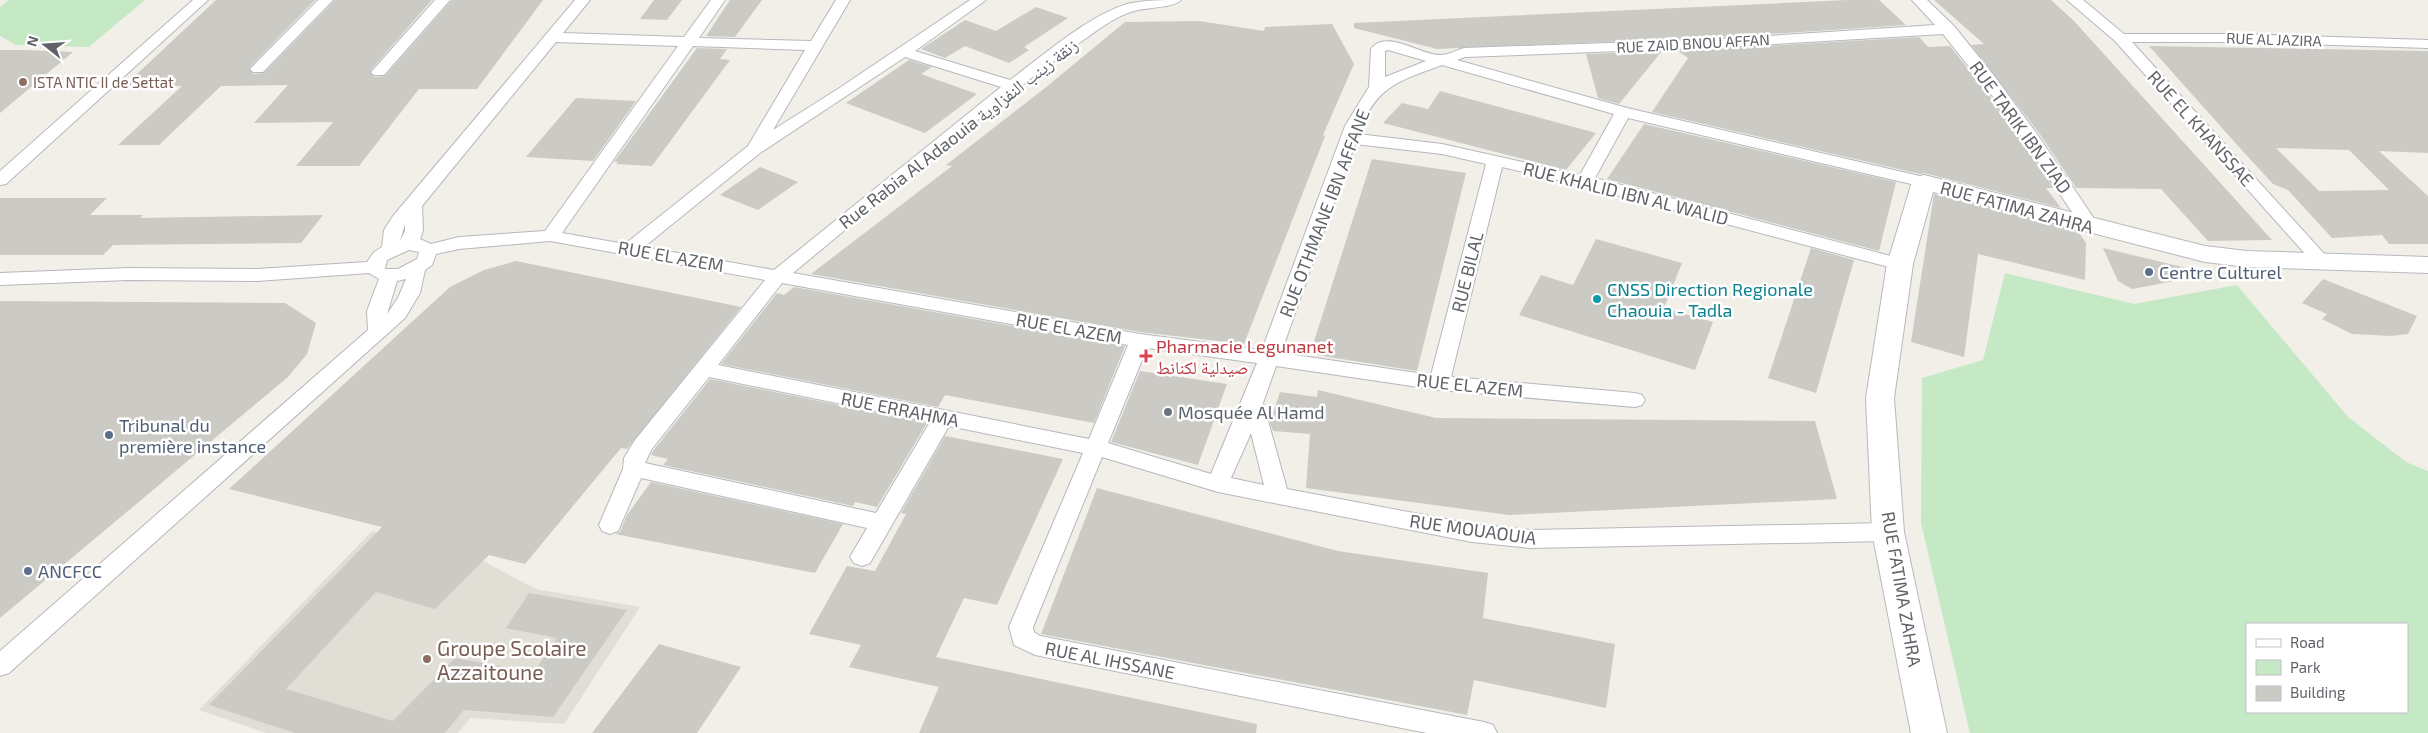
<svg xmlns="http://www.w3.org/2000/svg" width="2428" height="733" font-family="'Exo 2','Noto Naskh Arabic',sans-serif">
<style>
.education{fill:#e1ded6}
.green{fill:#c5e8c5;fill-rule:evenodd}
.building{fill:#cccac5;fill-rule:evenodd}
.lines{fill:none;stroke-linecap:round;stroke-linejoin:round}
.street-casing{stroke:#b5b8bc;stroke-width:2}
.secondary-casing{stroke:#b6babf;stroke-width:2}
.street{fill:#fff;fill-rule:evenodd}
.secondary{fill:#fff;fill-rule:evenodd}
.education-dot{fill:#8d6e63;stroke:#fff;stroke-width:2}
.service-dot{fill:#5c6f8a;stroke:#fff;stroke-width:2}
.culture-dot{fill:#0f9aa8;stroke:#fff;stroke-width:2}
.health-dot{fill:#e0444e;stroke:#fff;stroke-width:2}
.worship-dot{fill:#6b7280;stroke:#fff;stroke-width:2}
.labels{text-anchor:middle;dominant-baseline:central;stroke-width:5;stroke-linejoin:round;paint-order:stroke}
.far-street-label{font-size:15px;fill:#5f6368;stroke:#fff}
.far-education-label{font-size:15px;fill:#785e54;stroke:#fff;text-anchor:start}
.street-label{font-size:18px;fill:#5f6368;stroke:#fff}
.service-label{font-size:18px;fill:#4e5e75;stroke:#fff;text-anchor:start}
.culture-label{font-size:18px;fill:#0d838f;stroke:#fff;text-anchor:start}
.health-label{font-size:18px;fill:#be3a42;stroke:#fff;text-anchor:start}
.worship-label{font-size:18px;fill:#5b616d;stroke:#fff;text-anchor:start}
.near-education-label{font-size:21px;fill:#785e54;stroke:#fff;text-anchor:start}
</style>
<rect width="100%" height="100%" fill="#f1efe8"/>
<path class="education" d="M372 531 485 562 536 589 640 607 564 724 470 718 458 733H266L199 710Z"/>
<path class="green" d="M9 0H145L89 47 16 45 0 36V7Z
M2005 273 2134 304 2237 285 2348 417 2406 462 2428 471V733H1970L1921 523 1922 378 1983 360ZM2247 624H2407V712H2247Z"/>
<path class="building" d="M216 0H315L249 68 253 74 264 73 335 0H432L370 71 374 77 385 76 452 0H543L477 89H419L359 166H296L333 122 254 123 288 85 221 86 159 145H118L182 86H124Z
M654 0H682L667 20 640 19Z
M730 0H762L735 37 706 36Z
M1847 0H1879L1906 25 1723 37 1437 49 1354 28V23Z
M1934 0H2051L2074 21 2272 240 2208 241 2161 189 2076 188 2039 133 1971 45 1984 44Z
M1036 7 1068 18 1024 47 1029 50 1009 63 965 46 945 58 921 49 965 20 996 31Z
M1199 21 1264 31 1265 27 1332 24 1354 64 1323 135 1325 136 1244 344 1140 332 811 274 952 166 946 165 1045 88 1125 22Z
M1919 37 1928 47 1950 46 2003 113 2054 188H2046L2061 208 1924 173 1920 174 1652 112 1688 58 1678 51Z
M2149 46 2428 51V153L2379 151 2428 196V244H2389L2382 235 2332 238 2288 190 2273 184 2238 146ZM2276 148 2349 150 2389 190 2319 191Z
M697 48 727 49 720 59 730 60 652 166 616 164 618 162H614Z
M0 50H25L73 52 0 113Z
M1662 51 1619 104 1598 98 1586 54Z
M909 60 932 67 921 74 977 94 925 133 846 103Z
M1440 91 1596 133 1566 170 1383 123 1402 103 1428 109Z
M576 98 636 101 593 161 526 157Z
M1644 124 1896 182 1879 251 1607 179Z
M1372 159 1466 173 1417 371 1310 354Z
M760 167 798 182 758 210 720 195Z
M1934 194 2078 231 2086 243 2085 280 1978 254 1964 357 1911 342Z
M0 198H107L90 215H143L140 218 323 215 301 243 113 245 103 255H0Z
M1596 239 1682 263 1664 308 1713 322 1695 370 1519 315 1541 275 1573 285Z
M1811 248 1854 260 1816 393 1768 378Z
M2103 248 2212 274 2132 289 2118 281Z
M516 261 741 307 627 449 621 448 525 564 489 555 435 609 376 592 286 689 393 721 455 658 534 672 557 638 506 628 529 593 627 610 553 717 464 710 445 733H295L209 705 382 527 229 489 450 287 484 270Z
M2323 279 2417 316 2408 334 2391 336 2352 334 2322 319 2327 314 2302 303Z
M794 287 1125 346 1094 423 945 395 938 407 721 364 777 293 784 295Z
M0 301 285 303 316 323 307 354 288 377 0 618Z
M1140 371 1227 384 1198 465 1111 442Z
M710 379 927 423 877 507 855 502 853 506 663 465 668 459 651 455 653 451Z
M1318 390 1436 418 1815 421 1837 499 1509 515 1306 488 1310 434 1273 431 1270 423 1280 392 1317 397Z
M945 436 1063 459 997 605 964 598 936 657 1257 724 1256 733H919L939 687 849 667 861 645 809 634 847 566 875 571 906 514 901 513Z
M651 482 843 524 815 573 615 534 620 532 627 515Z
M1097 488 1338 551 1488 573 1483 618 1615 644 1606 708 1474 680 1467 715 1041 634Z
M659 644 741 667 697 733H592Z"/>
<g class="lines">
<g class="street-casing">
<path id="street" d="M193 0H208L6 184 0 185V171Z
M318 0H333L263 72H253L250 69 253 66Z
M435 0H450L384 75H374L371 72 374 69Z
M575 0H590L563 33 684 37 711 0H725L699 38 811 41 836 0H850L773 130 841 87 970 0H986L915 51 1010 80C1044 55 1086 17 1127 4 1144 0 1163 0 1181 0 1176 7 1147 8 1138 10 1118 14 1098 30 1082 41 981 112 888 195 793 273L1140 334 1262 350 1345 126 1369 87 1371 49C1386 28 1422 56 1441 55 1448 55 1457 50 1464 48L1723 39 1935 25 1912 0H1927L1954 26 1995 77 2037 134 2099 226 2096 230H2084L2005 112 1943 34 1723 47 1465 57 1457 60 1627 108 1924 177 1930 178 1933 182 1930 186 1924 187 1628 118 1595 178 1906 260 1909 264 1906 268 1900 270 1582 186 1502 167 1451 377 1635 393 1642 395 1645 400 1642 405 1635 407 1439 390 1276 366 1263 403 1287 489 1472 524 1530 530 1888 523 1896 526 1899 532 1896 538 1888 541 1530 548 1472 542 1218 492 1102 457 1033 627 1034 632 1040 636 1484 722 1493 725 1497 733H1427L1035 655 1014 645 1009 627 1083 453 949 426 870 563 862 566 854 563 850 557 867 528 641 478 618 531 610 534 602 531 599 525 623 469 624 458 635 440 765 280 550 241 459 249 436 254 432 265 425 270 420 293 405 318 9 673 0 676V651L368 330 367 311 379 279 369 273 257 281 128 280 0 285V273L128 268 257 269 367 262 374 252 382 247 384 230 393 216ZM556 42 678 46 545 231 459 237 431 244 420 239 423 231 422 206ZM693 46 805 50 748 146 625 244 562 233ZM1388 50 1426 61 1385 77V51ZM905 57 1001 87 774 270 644 247 760 153ZM1442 65 1614 114 1580 175 1442 144 1358 134C1375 87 1398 81 1442 65ZM1355 144 1442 154 1486 164 1431 375 1281 353ZM405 224V231L400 241ZM409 250 419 252 417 259 398 269H385L387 260ZM406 279 398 298 387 314 397 281ZM782 283 1128 345 1089 439 718 365ZM1147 348 1257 363 1211 474 1108 443ZM709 377 930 422 876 513 645 463 651 450ZM1251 433 1264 485 1231 478Z
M2067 0H2083L2124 34H2236L2428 40V48L2236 42H2132L2328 258 2331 262 2328 266H2316L2115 41Z"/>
</g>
<g class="secondary-casing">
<path id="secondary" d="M1924 175 2205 246 2247 251 2428 257V273L2247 267 2205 262 1933 192 1913 264 1894 398 1904 532 1947 733H1911L1872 532 1866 398 1887 264 1912 182 1916 177Z"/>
</g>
<use href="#street" class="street"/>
<use href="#secondary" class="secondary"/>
</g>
<g class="education-dot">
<circle cx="23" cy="82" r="5"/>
<circle cx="427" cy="659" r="5"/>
</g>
<g class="service-dot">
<circle cx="2149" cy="272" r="5"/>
<circle cx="109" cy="435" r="5"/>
<circle cx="28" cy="571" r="5"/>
</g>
<circle class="culture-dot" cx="1597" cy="299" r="5"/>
<path class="health-dot" d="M1143.5 348.5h5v5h5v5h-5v5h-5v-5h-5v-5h5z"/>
<circle class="worship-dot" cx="1168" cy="412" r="5"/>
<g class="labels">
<g class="far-street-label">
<text transform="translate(2274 39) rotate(2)">RUE AL JAZIRA</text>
<text transform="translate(1693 43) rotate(-3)">RUE ZAID BNOU AFFAN</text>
</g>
<g class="far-education-label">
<text x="33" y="82">ISTA NTIC II de Settat</text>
</g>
<g class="street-label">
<text transform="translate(2021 127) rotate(54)">RUE TARIK IBN ZIAD</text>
<text transform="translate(2201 128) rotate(48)">RUE EL KHANSSAE</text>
<text transform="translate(958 133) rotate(-38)">Rue Rabia Al Adaouia زنقة زينب النفزاوية</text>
<text transform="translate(1626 193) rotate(14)">RUE KHALID IBN AL WALID</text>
<text transform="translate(2017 207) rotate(15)">RUE FATIMA ZAHRA</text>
<text transform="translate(1324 213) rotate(-69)">RUE OTHMANE IBN AFFANE</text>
<text transform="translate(671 256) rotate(10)">RUE EL AZEM</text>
<text transform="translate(1467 272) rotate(-76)">RUE BILAL</text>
<text transform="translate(1069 328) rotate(10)">RUE EL AZEM</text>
<text transform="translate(1470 385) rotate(6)">RUE EL AZEM</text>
<text transform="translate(900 409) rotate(11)">RUE ERRAHMA</text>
<text transform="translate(1473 529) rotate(8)">RUE MOUAOUIA</text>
<text transform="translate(1902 589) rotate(80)">RUE FATIMA ZAHRA</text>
<text transform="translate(1110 660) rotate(11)">RUE AL IHSSANE</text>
</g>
<g class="service-label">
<text x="2159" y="272">Centre Culturel</text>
<text x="119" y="425">Tribunal du<tspan x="119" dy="21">première instance</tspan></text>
<text x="38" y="571">ANCFCC</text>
</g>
<g class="culture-label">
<text x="1607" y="289">CNSS Direction Regionale<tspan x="1607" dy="21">Chaouia - Tadla</tspan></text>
</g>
<g class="health-label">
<text x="1156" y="346">Pharmacie Legunanet<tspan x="1156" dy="21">صيدلية لكنانط</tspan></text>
</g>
<g class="worship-label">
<text x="1178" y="412">Mosquée Al Hamd</text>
</g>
<g class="near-education-label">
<text x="437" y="647">Groupe Scolaire<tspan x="437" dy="24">Azzaitoune</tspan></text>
</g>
</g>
<rect x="2246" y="623" width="162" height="90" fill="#ffffff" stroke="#bfc1c3"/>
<rect x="2256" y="639" width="25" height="8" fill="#ffffff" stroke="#bfc1c3"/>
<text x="2290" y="648" font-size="15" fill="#5f6368">Road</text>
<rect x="2256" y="660" width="25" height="15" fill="#c5e8c5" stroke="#bfc1c3"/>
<text x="2290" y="673" font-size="15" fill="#5f6368">Park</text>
<rect x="2256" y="686" width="25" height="15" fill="#cccac5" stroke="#bfc1c3"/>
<text x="2290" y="698" font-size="15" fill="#5f6368">Building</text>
<g transform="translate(45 45) rotate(287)" stroke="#ffffff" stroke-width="4" paint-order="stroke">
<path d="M0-4L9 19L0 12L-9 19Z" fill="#5f6368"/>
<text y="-8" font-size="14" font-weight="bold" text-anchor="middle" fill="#5f6368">N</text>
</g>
</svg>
